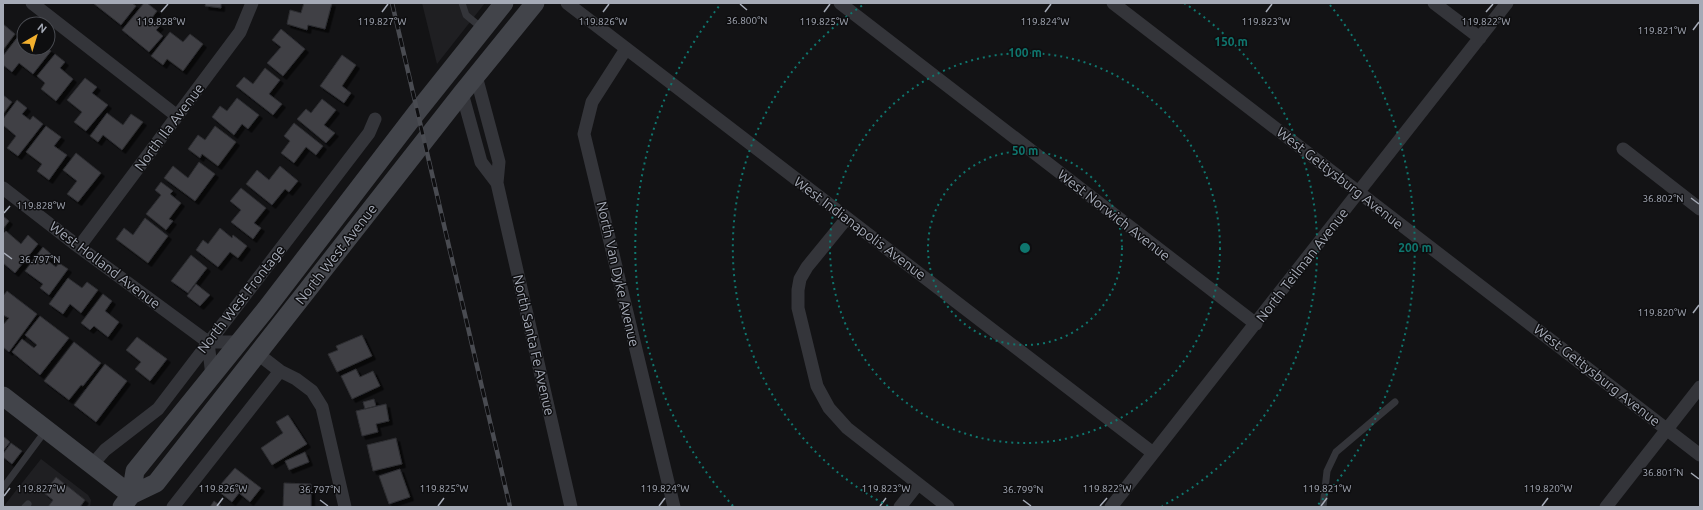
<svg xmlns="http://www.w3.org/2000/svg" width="1703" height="510" font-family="Ubuntu,sans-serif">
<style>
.built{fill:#1f1f22}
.building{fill:#3f4045;stroke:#2d2d31;filter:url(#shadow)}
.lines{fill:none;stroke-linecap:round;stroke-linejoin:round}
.lane{stroke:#34353a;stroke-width:7}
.street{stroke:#34353a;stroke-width:13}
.secondary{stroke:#42444a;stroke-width:19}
.rail-casing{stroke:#494b51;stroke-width:4.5}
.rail{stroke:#0e0e10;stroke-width:3;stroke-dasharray:9;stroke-linecap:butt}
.ticks{fill:none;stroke:#a5aab6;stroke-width:1.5}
.ring{fill:none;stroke:#0f766e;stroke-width:2;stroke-dasharray:2 4}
.labels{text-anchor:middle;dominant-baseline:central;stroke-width:3;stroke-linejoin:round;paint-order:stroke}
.street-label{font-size:14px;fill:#a5aab6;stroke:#0e0e10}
.ticks-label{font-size:10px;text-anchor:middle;fill:#a5aab6;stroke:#0e0e10;stroke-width:3;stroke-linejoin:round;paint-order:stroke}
.centre{fill:#0f766e;stroke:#0e0e10;stroke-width:2}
.ring-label{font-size:12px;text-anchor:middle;font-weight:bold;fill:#0f766e;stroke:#0e0e10;stroke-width:3;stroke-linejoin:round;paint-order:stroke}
</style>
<defs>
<filter id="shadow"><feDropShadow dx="3.5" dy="3.5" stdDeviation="0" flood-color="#0009"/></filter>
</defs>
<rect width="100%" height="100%" fill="#131315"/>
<path class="built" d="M422 3H485L437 64Z
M41 459 88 495 91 500 90 507H3Z"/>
<path class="building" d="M93 3H132L136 6 121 25Z
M144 3H147L157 11 151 19 160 26 156 30 163 36 149 52 122 30Z
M206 3H221V8L205 6Z
M304 3H332L325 29 308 25 307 30 287 24 290 10 301 13Z
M3 24 15 34 3 50Z
M281 29 305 49 283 76 267 63 281 47 272 40Z
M170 32 183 42 190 34 203 44 183 71 167 59 163 65 151 56Z
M20 34 24 36V48H47L51 51 33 74 19 63 12 72 3 65V56Z
M55 54 65 62 60 68 73 79 56 101 41 89 45 83 37 76Z
M342 55 356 65 342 86 351 93 344 103 320 86Z
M265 68 280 80 269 94 282 104 273 115 236 86 244 77 253 84Z
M85 78 97 87 92 93 108 105 86 131 74 122 82 112 67 100Z
M3 95 12 102 3 114Z
M237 98 259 115 248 129 242 124 234 135 212 117 220 106 227 111Z
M322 99 336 110 324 125 335 133 326 143 297 119 306 109 311 113Z
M17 100 27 108 22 114 30 120 33 116 43 124 18 156 7 148 16 136 3 125V119Z
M107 113 123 125 131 114 143 122 122 150 103 135 98 142 90 136Z
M294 123 323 146 316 155 306 147 294 163 281 153 290 141 284 136Z
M46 126 61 137 54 146 67 155 49 180 37 171 42 164 26 152Z
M215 126 236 142 218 166 202 154 200 158 188 149 198 135 205 140Z
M76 153 101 173 78 202 67 194 77 181 63 170Z
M199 162 215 174 195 201 164 178 173 166 188 178Z
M280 166 298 181 289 192 285 189 272 205 246 184 257 170 269 180Z
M161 182 173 191 170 194 181 203 169 219 173 221 166 230 146 214 161 195 155 190Z
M241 188 266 208 254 223 261 228 253 239 231 222 241 210 230 201Z
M3 216 9 221 3 229Z
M145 218 168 236 148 263 116 239 124 228 133 235Z
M220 228 232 238 233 235 247 246 238 258 230 252 218 267 196 250 203 240 208 244Z
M6 231 21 244 28 235 38 244 15 273 3 263V234Z
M43 247 52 255 48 261 56 267 59 263 68 269 49 295 40 288 43 284 25 271Z
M191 255 207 268 188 293 171 281Z
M68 278 82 288 87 282 98 290 81 313 70 304 63 314 49 304Z
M196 284 210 295 200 306 187 296Z
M7 291 37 314 9 352 3 347V325L9 318 3 315V296Z
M103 294 112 301 105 311 119 322 108 337 94 326 90 330 81 323Z
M40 316 69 338 40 375 12 352 22 339 34 348 37 345 25 335Z
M362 335 372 356 337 372 328 354 338 350 336 346Z
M137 337 167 359 150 381 135 369 141 362 126 350Z
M74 342 101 363 83 386 81 385 69 400 44 381Z
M105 364 127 381 96 422 74 405Z
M356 369 360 377 373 371 380 386 352 399 341 376Z
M374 399 376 406 365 409 363 402Z
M386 404 389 421 376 424 378 432 362 436 356 411Z
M288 415 307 444 272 465 261 448 283 433 276 422Z
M3 436 10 442 3 451Z
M396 438 402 464 373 471 367 445Z
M11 443 22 451 12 464 3 457V454Z
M305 452 309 462 289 470 285 461Z
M235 468 261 488 250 502 239 493 232 502 218 491 223 486 221 484Z
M400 469 410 497 389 504 379 476Z
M56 477 85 500 80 507H48L53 500 44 493Z
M284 483 311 484V507H283Z
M214 501 222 507H210Z"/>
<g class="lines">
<path class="lane" d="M462 3 466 15 483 29
M3 488 46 430
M25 507 28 504
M1323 507 1327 471 1336 452 1395 402"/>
<path class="street" d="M32 3 177 116
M567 3 1153 453
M840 3 1256 324
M1113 3 1700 455
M1434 3 1480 38
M626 49 592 102 584 134 674 507
M476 76 499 162 497 183 571 507
M462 93 481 162 497 183
M1623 149 1700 209
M3 188 79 247 208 342H239
M847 218 807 267 800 279 798 290V308L817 386 829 408 847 428 948 507
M79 247 240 32 252 3
M208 342 212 376
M258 354 280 371 296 379 312 391 322 407 345 507
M92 465 105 450 158 409 369 133 375 119
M173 507 280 371
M900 507 918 484
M1111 507 1507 3
M1606 507 1700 387"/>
<path class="secondary" d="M3 396 131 495
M131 495 135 471 266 309 417 112 504 3
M122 507 131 495 156 483 462 93 535 3"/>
<g class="rail-casing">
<path id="rail" d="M392 3 510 507"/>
</g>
<use href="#rail" class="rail"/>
</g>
<path class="ticks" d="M740 4 747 10M161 12 168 4M382 12 388 4M603 12 609 4M824 12 830 4M1045 12 1051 4M1266 12 1272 4M1486 12 1493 4M1693 30 1699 22M1691 198 1699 204M4 213 10 206M4 253 12 259M1693 313 1699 305M1691 473 1699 479M4 496 10 488M320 500 328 506M1023 500 1031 506M217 506 223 498M438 506 444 498M659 506 665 498M880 506 886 498M1100 506 1107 498M1321 506 1327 498M1542 506 1548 498"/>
<g class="ring">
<circle cx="1025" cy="248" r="97"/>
<circle cx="1025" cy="248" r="195"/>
<path d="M888 506A292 292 0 0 1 866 3M1184 3A292 292 0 0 1 1162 506"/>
<path d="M733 506A390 390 0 0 1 720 5M1330 5A390 390 0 0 1 1317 506"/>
</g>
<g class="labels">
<g class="street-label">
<text transform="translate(169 127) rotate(-53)">North Ila Avenue</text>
<text transform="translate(1340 178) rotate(38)">West Gettysburg Avenue</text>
<text transform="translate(1114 215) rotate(38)">West Norwich Avenue</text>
<text transform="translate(860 228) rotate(37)">West Indianapolis Avenue</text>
<text transform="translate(336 254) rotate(-52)">North West Avenue</text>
<text transform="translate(105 265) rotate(37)">West Holland Avenue</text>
<text transform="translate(1302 265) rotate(-52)">North Teilman Avenue</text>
<text transform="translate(618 274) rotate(77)">North Van Dyke Avenue</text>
<text transform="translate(241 299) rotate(-52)">North West Frontage</text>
<text transform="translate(534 345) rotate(77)">North Santa Fe Avenue</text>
<text transform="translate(1597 375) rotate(38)">West Gettysburg Avenue</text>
</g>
</g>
<g class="ticks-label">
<text x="747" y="24">36.800°N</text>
<text x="161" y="25">119.828°W</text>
<text x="603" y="25">119.826°W</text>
<text x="824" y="25">119.825°W</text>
<text x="1045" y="25">119.824°W</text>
<text x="1266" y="25">119.823°W</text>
<text x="1486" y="25">119.822°W</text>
<text x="382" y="25">119.827°W</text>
<text x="1662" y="34">119.821°W</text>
<text x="1663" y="202">36.802°N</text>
<text x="41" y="209">119.828°W</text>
<text x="40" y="263">36.797°N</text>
<text x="1662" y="316">119.820°W</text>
<text x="1663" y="476">36.801°N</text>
<text x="223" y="492">119.826°W</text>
<text x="444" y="492">119.825°W</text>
<text x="665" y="492">119.824°W</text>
<text x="886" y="492">119.823°W</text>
<text x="1107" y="492">119.822°W</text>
<text x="1327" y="492">119.821°W</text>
<text x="1548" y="492">119.820°W</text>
<text x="41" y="492">119.827°W</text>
<text x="320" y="493">36.797°N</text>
<text x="1023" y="493">36.799°N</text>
</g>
<circle cx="1025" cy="248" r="6" class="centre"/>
<g class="ring-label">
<text x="1231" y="46">150 m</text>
<text x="1025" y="57">100 m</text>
<text x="1025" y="155">50 m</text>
<text x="1415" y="252">200 m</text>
</g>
<rect width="1703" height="510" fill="none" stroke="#a5aab6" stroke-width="8"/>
<g transform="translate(36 36) rotate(38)"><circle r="19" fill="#0e0e10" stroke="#4a4c52"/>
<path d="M0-3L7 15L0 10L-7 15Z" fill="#f3b02e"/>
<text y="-6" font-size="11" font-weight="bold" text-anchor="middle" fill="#a5aab6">N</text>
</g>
</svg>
